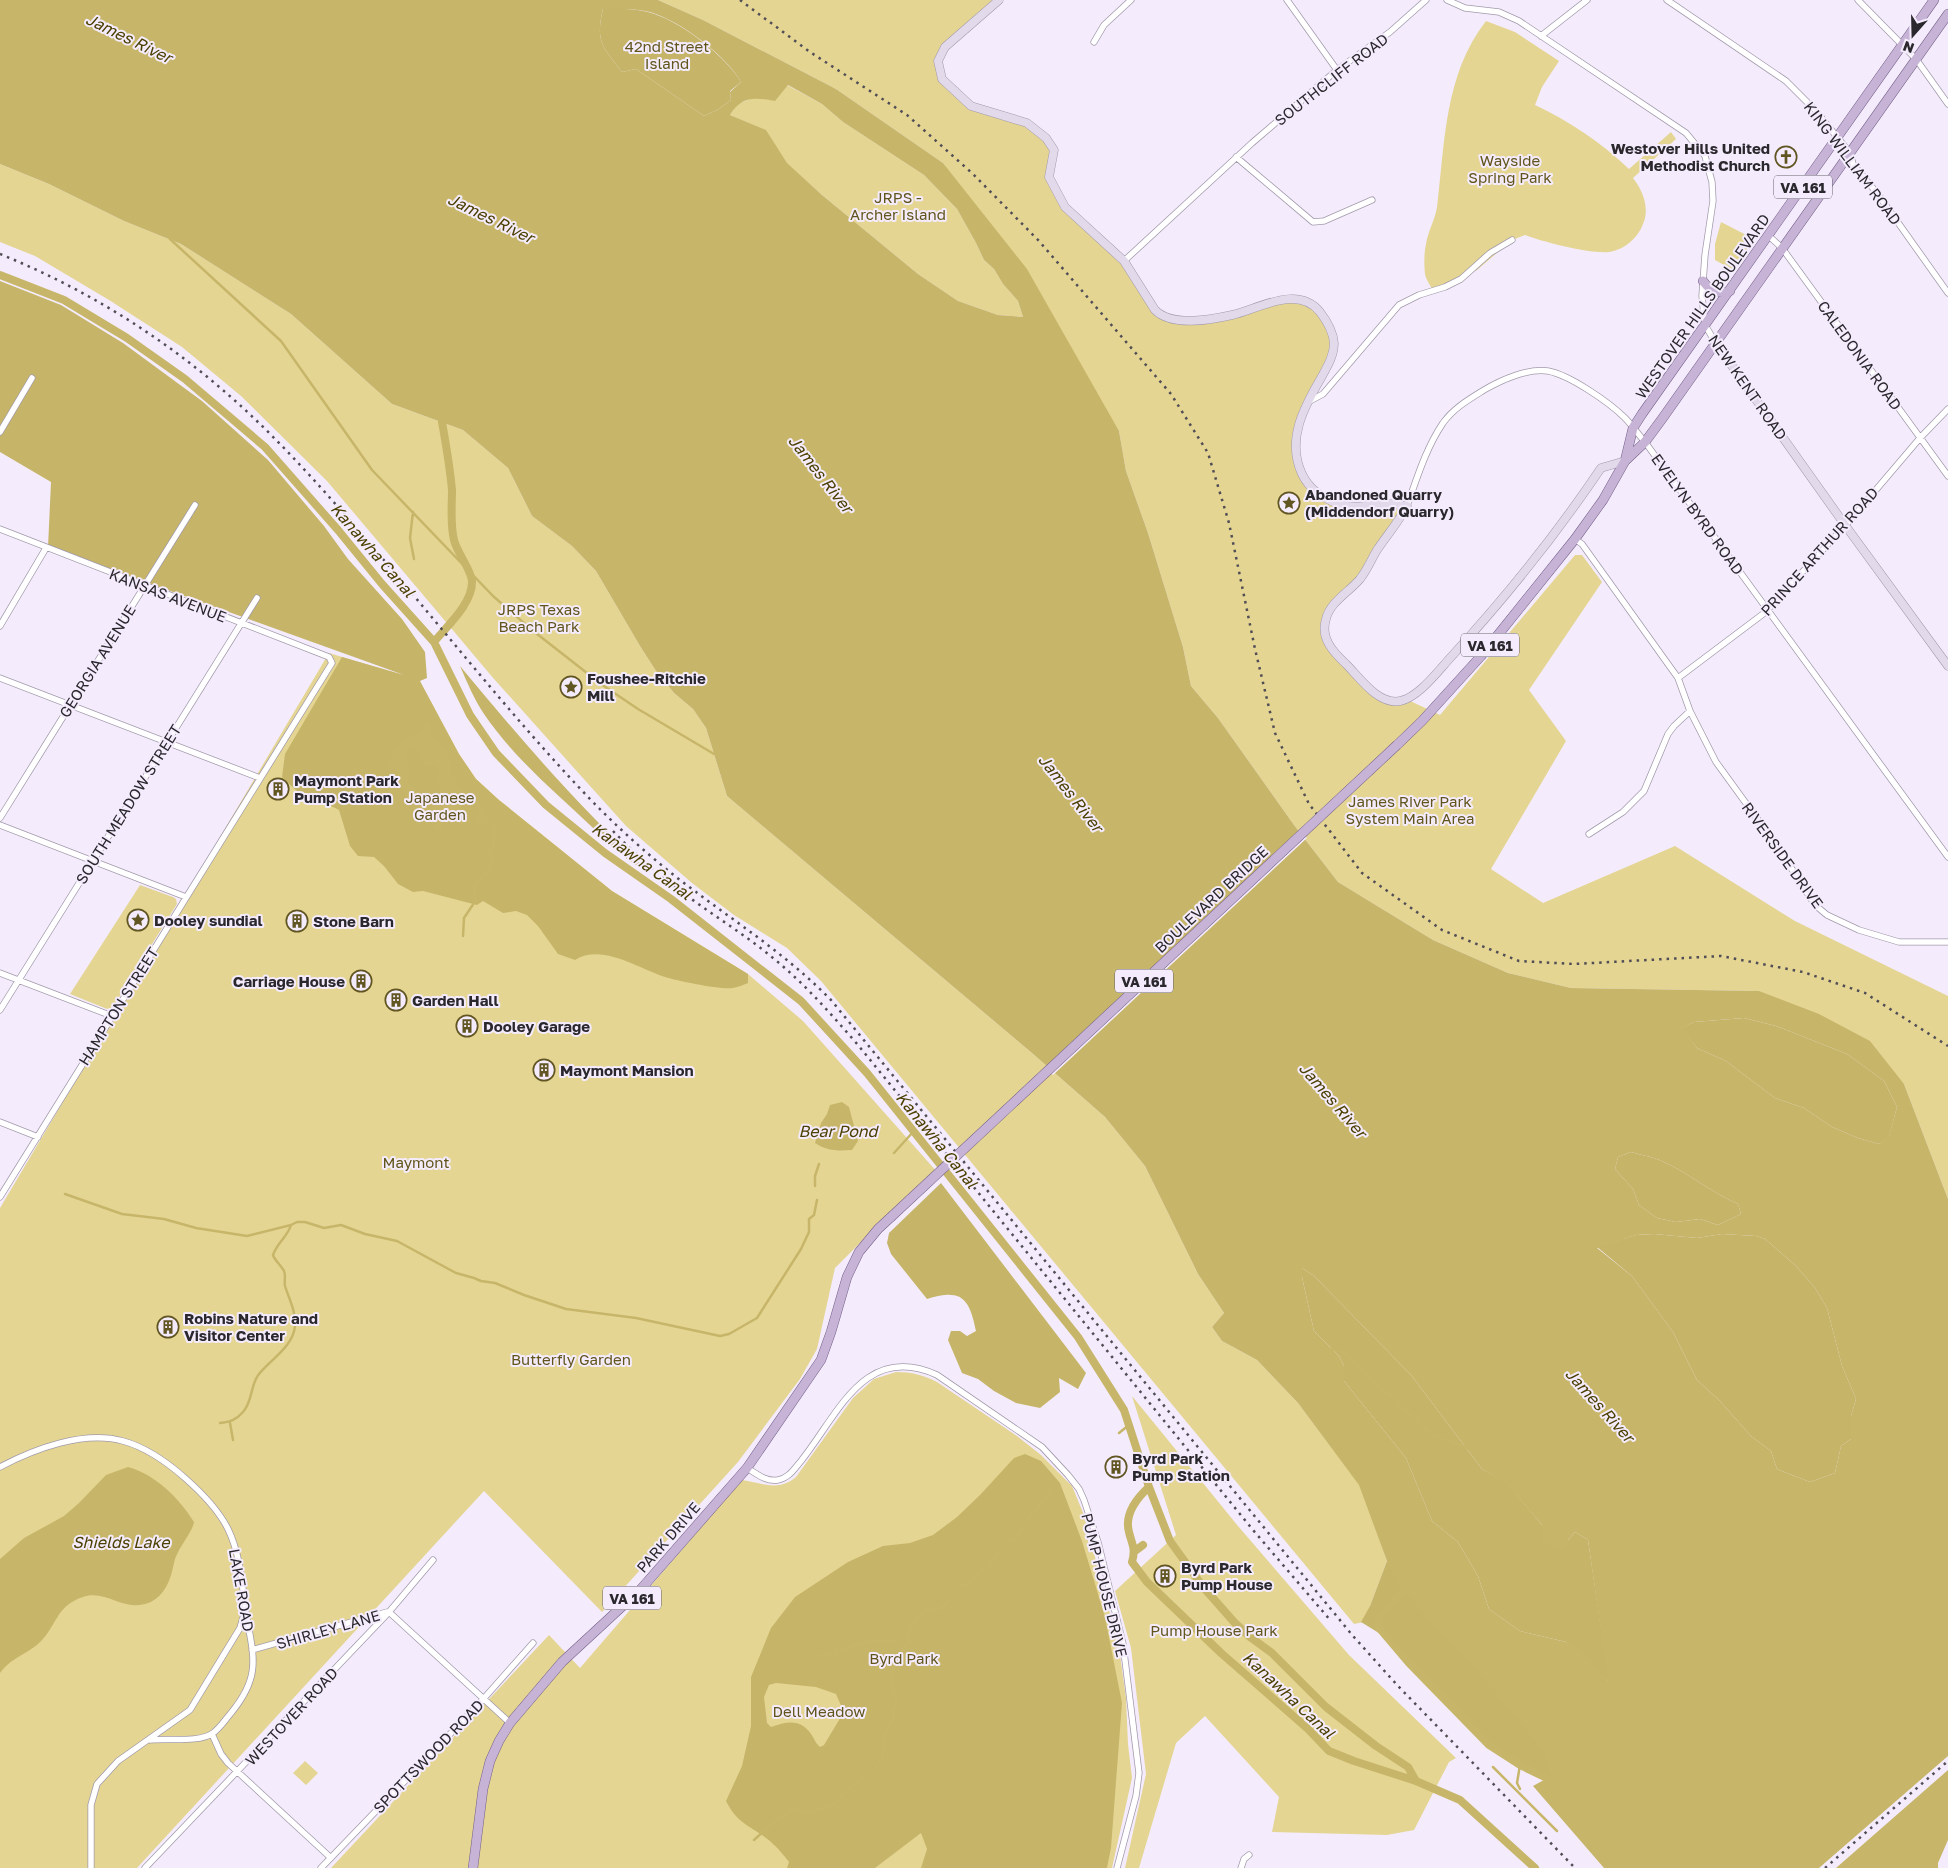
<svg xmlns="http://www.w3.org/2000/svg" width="1948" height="1868" font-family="'Golos Text',sans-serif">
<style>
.green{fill:#e4d593}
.forest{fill:#c6b568;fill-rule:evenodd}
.water{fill:#c7b669;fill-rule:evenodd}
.pier{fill:#f4ecfd}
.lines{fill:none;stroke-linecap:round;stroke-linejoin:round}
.stream{stroke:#c7b669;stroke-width:2.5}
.canal{stroke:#c7b669;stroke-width:8}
.street-casing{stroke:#a29aaa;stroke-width:7}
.secondary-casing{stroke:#a29aaa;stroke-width:9}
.primary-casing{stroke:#776289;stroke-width:10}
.street{stroke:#fff;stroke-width:5.5}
.secondary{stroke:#e2d9eb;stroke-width:8}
.primary{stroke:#c6b3d6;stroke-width:9}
.rail{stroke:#514d55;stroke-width:2.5;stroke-dasharray:2.5 5;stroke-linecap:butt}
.primary-bridge-casing{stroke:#776289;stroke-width:10;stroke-linecap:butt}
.primary-bridge{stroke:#c6b3d6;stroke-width:9}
.labels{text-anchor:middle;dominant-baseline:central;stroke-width:4;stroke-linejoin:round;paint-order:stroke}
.shield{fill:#f4ecfd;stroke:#67626b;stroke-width:1}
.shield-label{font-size:14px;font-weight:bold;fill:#2a272d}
.park-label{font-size:15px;fill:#61551b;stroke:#f4ecfd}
.street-label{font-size:15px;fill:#2a272d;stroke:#f4ecfd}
.poi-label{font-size:15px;font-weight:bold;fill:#2a272d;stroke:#f4ecfd;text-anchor:start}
.water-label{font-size:16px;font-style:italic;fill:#4c4000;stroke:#f4ecfd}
</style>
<rect width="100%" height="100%" fill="#f4ecfd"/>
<path class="green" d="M658 0H999L945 47 938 61 942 79 971 106 1027 123 1054 150 1049 177 1065 207 1124 261 1155 310 1171 320 1231 315 1281 299 1302 300 1318 310 1334 343 1308 402 1295 455 1312 488 1341 504 1407 506 1370 563 1335 603 1325 631 1343 658 1381 697 1406 699 1440 715 1575 555H1582L1602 582 1529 690 1566 741 1491 869 1543 903 1675 846 1795 921 1948 996V1199L1904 1084 1759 991 1571 988 1508 973 1433 940 1338 882 1294 825 1218 718 1191 686 1183 647 1148 533 1126 471 1119 431 943 163 836 89 703 20Z
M1486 21 1515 32 1559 61 1542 87 1535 105C1569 121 1602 143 1629 169L1671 132 1676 139 1633 178C1643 191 1650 208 1643 224 1638 238 1624 250 1609 252 1590 254 1543 242 1525 235L1512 240 1477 270 1433 291C1431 286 1426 280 1425 274 1424 266 1424 252 1426 244 1428 231 1435 220 1437 207 1445 143 1444 75 1486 21Z
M787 85 822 104 843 122 924 175 957 209 976 243 984 260 994 269 1003 284 1018 301 1023 317 998 315 958 301 918 274 822 195 786 163 766 131 730 115 737 104Z
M0 164 49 184 124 221 181 244 291 314 392 404 463 430 508 468 532 516 572 546 596 571 640 646 656 671 674 693 693 709 706 728 727 796 1032 1053 1105 1117 1145 1166 1198 1274 1224 1313 1212 1327 1222 1341 1257 1360 1298 1403 1362 1488 1387 1561 1364 1622 1354 1624 821 981 787 948 734 915 692 883 626 826 494 679 327 481 241 396 182 347 109 300 35 256 0 242Z
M1721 222 1754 239 1733 270 1715 260V244Z
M329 653 419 680 459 754 476 779 499 800 612 891 748 974 803 1021 938 1173 879 1224 835 1268 817 1349 800 1379 738 1462 602 1612 484 1491 137 1868H0V1208Z
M140 885 173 897 176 899 177 904 113 1007 107 1009 70 994Z
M896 1372C912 1372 923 1375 937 1382L1017 1436 1041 1455 1072 1486 1084 1515 1119 1648 1126 1698 1128 1744 1132 1778 1112 1868H331L549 1635 580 1668 742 1480C763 1483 778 1492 796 1477L853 1398 874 1379Z
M1132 1396 1238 1526 1349 1655 1456 1758 1449 1762 1414 1830 1387 1835 1272 1832 1279 1797 1205 1716 1176 1743 1139 1868H1125L1146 1774 1131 1648 1115 1591 1176 1535Z
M305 1761 318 1773 306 1785 293 1773Z"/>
<path class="forest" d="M603 9C618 9 633 8 648 12 679 20 725 55 741 82L730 91 731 100 717 110 704 116 636 69 622 72C603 47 595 42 603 9Z
M0 281 61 305 123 343 202 401 268 460 324 526 348 559 402 619 425 652 427 678 420 681 459 754 476 779 499 800 612 891 748 974V983C743 985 738 987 733 988 721 990 678 981 665 977 639 969 602 943 575 960L558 954 538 926 527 915 516 911 503 913 483 901 477 905 423 891 413 892 398 884 384 866 374 857 358 856 350 846 339 810C329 804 318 803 308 798 298 793 290 785 282 777L285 754 342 657 404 675 48 547 51 482 0 452Z
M460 666C519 737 580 809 649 871 627 864 609 842 592 827 554 791 514 758 484 714 474 699 467 682 460 666Z
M1744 1018 1776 1026 1847 1054 1884 1081 1897 1107 1889 1137 1879 1144 1858 1138 1832 1127 1804 1108 1775 1098 1726 1061 1697 1048 1681 1028 1694 1022Z
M1631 1152C1641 1155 1654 1157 1664 1162 1690 1174 1712 1193 1738 1204L1741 1214 1718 1225 1700 1219 1676 1222 1657 1218 1639 1205 1633 1189 1615 1169 1618 1157Z
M941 1183 1086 1373 1078 1389 1059 1378 1060 1392 1040 1408 1016 1403 994 1391 978 1379 962 1373 948 1340 951 1331H960L967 1336 976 1331C973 1317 969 1295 951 1295 943 1294 934 1297 927 1299L891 1254 887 1243 889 1233Z
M1654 1234 1697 1238 1722 1234 1756 1236 1765 1239 1796 1266 1815 1288 1827 1308 1842 1366 1856 1399 1851 1416V1439L1841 1446 1835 1473 1810 1482 1777 1469 1771 1451 1751 1436 1719 1400 1697 1380 1673 1332 1632 1276 1597 1247 1636 1235Z
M1302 1268 1314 1276 1411 1375 1482 1469 1506 1482 1542 1525 1568 1540 1575 1532 1588 1540 1609 1682 1566 1642 1520 1631 1489 1609 1478 1576 1458 1542 1432 1521 1406 1458 1344 1381V1366L1339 1356 1314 1331 1302 1277Z
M1025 1454 1041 1461 1060 1483 1082 1541 1105 1617 1122 1703 1111 1848 1107 1868H921L927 1849 921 1833 875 1868H787L789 1862C784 1856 779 1849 773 1844 754 1826 739 1827 726 1801L742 1766 751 1726V1677L771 1628 795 1597 848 1562 883 1546 910 1543 933 1535 957 1517 980 1495 1014 1458ZM776 1683 816 1687 836 1694 842 1708 839 1720 824 1745 820 1747C816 1743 815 1741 813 1737 802 1718 788 1721 771 1727L767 1723 764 1697 769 1685Z
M1387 1561 1406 1575 1539 1734 1562 1787 1511 1761 1487 1743 1387 1638 1361 1622 1370 1606Z"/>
<path class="water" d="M0 0H658L703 20 836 89 943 163 1027 269 1119 431 1126 471 1148 533 1183 647 1191 686 1218 718 1294 825 1338 882 1433 940 1508 973 1571 988 1759 991 1819 1014 1870 1041 1904 1084 1948 1199V1840L1938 1863V1868H1604L1533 1786 1551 1776 1544 1751 1464 1655 1431 1623 1401 1586 1387 1561 1359 1485 1298 1403 1257 1360 1222 1341 1212 1327 1224 1313 1198 1274 1145 1166 1105 1117 1032 1053 727 796 706 728 693 709 674 693 656 671 640 646 596 571 572 546 532 516 508 468 463 430 392 404 291 314 181 244 124 221 49 184 0 164ZM603 9C618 9 634 8 650 12 680 21 725 54 741 82L730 92 731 100 717 110 704 116 636 69 622 72C603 47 595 42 603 9ZM788 85 822 104 843 122 924 175 957 209 976 243 984 260 994 269 1003 284 1018 301 1023 317 998 315 958 301 918 274 822 195 787 163 766 130 730 115C741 96 755 97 775 101ZM1744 1018 1776 1026 1847 1054 1884 1081 1897 1107 1889 1136 1879 1144 1858 1138 1832 1127 1804 1108 1775 1098 1726 1061 1697 1048 1682 1028 1694 1022ZM1631 1152C1641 1155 1654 1157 1664 1162 1690 1174 1712 1193 1738 1204L1741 1214 1718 1225 1700 1219 1676 1222 1657 1218 1639 1205 1633 1189 1615 1169 1618 1157ZM1654 1234 1697 1238 1722 1234 1756 1236 1765 1239 1796 1266 1815 1288 1827 1308 1842 1366 1856 1399 1851 1416V1439L1841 1446 1835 1473 1810 1482 1777 1469 1771 1451 1751 1436 1719 1400 1697 1380 1673 1332 1632 1276 1597 1248 1636 1235ZM1302 1268 1314 1276 1411 1375 1482 1469 1506 1483 1542 1525 1543 1543 1563 1551 1568 1540 1575 1532 1588 1540 1608 1681 1582 1650 1566 1642 1520 1631 1489 1609 1478 1576 1458 1542 1432 1521 1406 1458 1344 1381V1366L1339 1356 1314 1331 1302 1277Z
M426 723 429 724 431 734 443 748 451 761V775L463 789 480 804 484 814 491 821 479 826 474 824C482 807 481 805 462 799L459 804C464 809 461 818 469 823L460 824 444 813 438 819 443 826 442 831 433 829 436 820 431 815H426L422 822 413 814 414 811 399 785 397 771 392 767 388 768V760C397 750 405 736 419 735ZM412 748 418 752 426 767 436 765 439 770 437 782 441 789 440 794 444 798 443 803 428 808C422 803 422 795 416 789 412 786 410 786 407 780L411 775 407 758V751Z
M842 1102 849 1107 858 1141 852 1150C838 1151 827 1151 815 1143L821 1123 827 1114 830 1105Z
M128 1467C155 1474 180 1499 194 1522 193 1531 179 1547 175 1559 173 1566 172 1574 169 1581 159 1605 139 1610 116 1601 105 1597 94 1593 83 1597 55 1606 57 1627 39 1643 26 1655 12 1657 0 1673V1559L24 1538 64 1516 79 1503 106 1475Z"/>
<path class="pier" d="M1301 830 1307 838 1053 1075 1045 1068Z
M1948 1756V1770L1836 1868H1819Z"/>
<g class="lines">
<path class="stream" d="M170 239 281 341 372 470 493 596 532 630 601 684 638 709 714 754
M413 512 410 538 414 559
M463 936 464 918 476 900 474 887 492 865 493 861 490 856C494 844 497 832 491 821
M894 1153 913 1132
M815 1186V1176L819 1164
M65 1194 122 1214 164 1219 196 1228 247 1236 291 1225
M1330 1349 1341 1351 1433 1435 1467 1448
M220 1423C230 1422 236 1420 243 1412 253 1401 250 1385 259 1374 271 1359 293 1347 295 1326 296 1311 289 1299 285 1286 284 1281 286 1275 284 1271 281 1265 275 1261 273 1255 277 1243 288 1236 291 1225L297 1222H305L324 1228 341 1225 365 1234 397 1241 456 1273 474 1278 481 1281 495 1283 524 1295 566 1309 636 1318 720 1336 729 1334 757 1318 801 1249 809 1232V1219L814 1215 817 1200
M230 1423 233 1440
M1119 1433 1129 1425
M819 1655 827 1654 832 1657 835 1656 836 1652 851 1646 853 1644 868 1643 870 1641H898L907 1634
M1493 1767 1557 1831
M1520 1789 1517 1783 1520 1765
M754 1840 776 1820 795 1809 806 1813 835 1804 845 1792 873 1771 882 1759 885 1734 893 1718V1708L897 1704C897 1698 893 1694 892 1688 889 1669 899 1654 910 1640L907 1633C915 1625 917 1617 925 1610 929 1609 933 1612 937 1610 947 1606 954 1593 961 1585H967L973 1577 991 1565 998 1551 1007 1542 1018 1536 1027 1520 1050 1492 1053 1485"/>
<path class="canal" d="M0 275 64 300 127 338 185 379 265 447 338 530 382 584 434 642 470 715 496 753 546 805 605 853 671 899 801 1001 867 1073 1078 1337 1124 1410 1149 1487C1137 1498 1124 1514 1129 1532 1132 1545 1136 1548 1132 1562L1147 1582 1221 1653 1308 1729 1329 1751 1354 1761 1416 1781 1460 1800 1535 1868
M434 642C447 626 473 603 472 581 471 569 457 553 454 540 450 524 452 506 452 490 450 467 446 445 442 422
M1149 1487 1170 1541 1204 1588 1234 1622 1250 1637 1272 1653 1326 1707 1376 1746 1408 1767 1416 1781
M1135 1551 1143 1545
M1410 1583 1380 1617 1377 1624 1381 1630 1409 1663 1489 1745 1520 1765 1555 1782"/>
<g class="street-casing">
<path id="street" d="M1287 0 1337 70
M1447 0 1465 8 1499 12 1519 21 1686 133 1705 156 1712 182 1713 201 1705 255 1702 296 1705 325 1715 342
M1667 0 1786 81 1816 111 1850 153 1853 164 1877 193 1948 293
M1858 0 1916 59 1948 104
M1541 36 1587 0
M1094 42 1104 25 1131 0
M1236 157 1313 222 1324 221 1372 200
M1769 236 1782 248 1948 476
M1124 261 1252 143 1337 70 1390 32 1426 0
M1308 402 1323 394 1399 305 1419 295 1445 287 1461 279 1490 253 1512 240
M0 432 32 378
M1407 506C1417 478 1426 448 1443 423 1454 408 1468 400 1484 390 1501 380 1528 368 1548 371 1570 375 1610 403 1625 418 1632 425 1638 434 1645 442L1948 857
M0 529 329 657 332 663 0 1197
M1575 539 1582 544 1678 678 1690 711 1716 762 1777 846 1815 905 1827 915 1859 930 1899 942H1948
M0 626 46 548
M0 678 260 778
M1678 678 1763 614 1772 605 1852 518 1920 438 1948 409
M0 818 195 505
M0 825 186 897
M1589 834 1623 812 1644 791 1668 734 1674 726 1690 711
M0 973 112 1016
M0 1010 257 598
M0 1122 38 1137
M0 1467C34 1449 84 1430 123 1441 145 1447 168 1463 185 1478 202 1493 218 1509 228 1529 240 1554 242 1581 245 1607 252 1653 264 1673 231 1713 225 1720 220 1728 213 1733 200 1743 166 1738 150 1740
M747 1468C757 1474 766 1482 778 1480 789 1478 794 1469 801 1461 838 1415 864 1342 937 1375L1042 1447 1068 1475 1079 1489 1084 1500 1098 1542 1123 1644 1139 1773 1136 1796 1117 1868
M389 1612 510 1723
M252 1650 387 1612
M212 1734 221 1754 228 1763 331 1858
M91 1868V1805L97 1784 118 1761 190 1710 240 1628 245 1611
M145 1868 389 1612 433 1560
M321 1868 478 1705 533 1643
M1241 1868 1244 1859 1249 1855"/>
</g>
<g class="secondary-casing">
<path id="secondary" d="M999 0 945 47 938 61 942 79 971 106 1027 123 1046 138 1054 150 1049 177 1065 207 1124 261 1155 310C1172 327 1210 320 1232 315 1258 309 1298 284 1320 312 1327 321 1333 331 1334 343 1334 356 1327 367 1321 378 1304 407 1286 440 1302 474 1309 489 1324 499 1339 504 1357 510 1374 503 1392 504 1397 504 1402 506 1407 506 1398 523 1387 535 1377 550 1371 560 1367 570 1360 579 1349 592 1330 602 1326 619 1320 638 1333 652 1346 664 1360 678 1378 705 1400 701 1418 698 1438 671 1451 657 1505 598 1556 535 1601 468L1625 461
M1715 342 1845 525 1948 666"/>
</g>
<g class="primary-casing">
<path id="primary" d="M1703 281C1710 291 1718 294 1730 291
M1625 461 1633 428 1642 414 1934 0
M1397 745 1422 721 1481 656 1575 539 1603 500 1625 461 1645 442 1662 419 1948 14
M473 1868 483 1789 490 1761 499 1741 510 1723 562 1662 641 1589 747 1468 821 1360 831 1332 847 1277 859 1252 878 1229 891 1217"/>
</g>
<use href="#street" class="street"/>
<use href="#secondary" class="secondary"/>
<use href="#primary" class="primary"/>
<path class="rail" d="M740 0 810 52 907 115 973 174 1039 241 1171 394 1208 453 1229 523 1255 649 1275 733 1309 804 1362 873 1442 930 1519 961 1574 964 1721 956 1803 972 1865 993 1948 1046
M0 254C89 290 171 342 242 407 291 452 334 502 377 552 447 634 514 719 588 797 617 827 648 855 680 880 732 920 785 953 831 1000L1353 1636 1398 1686 1575 1868
M613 831C633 852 654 872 678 889 709 913 743 933 773 958 805 984 831 1014 858 1045L1253 1530 1331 1621
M1825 1868 1948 1761"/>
<g class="primary-bridge-casing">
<path id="primary-bridge" d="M891 1217 1397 745"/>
</g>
<use href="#primary-bridge" class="primary-bridge"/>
</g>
<defs>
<g id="church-ring" transform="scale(1.125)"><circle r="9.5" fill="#f4ecfd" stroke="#615522" stroke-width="1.5"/><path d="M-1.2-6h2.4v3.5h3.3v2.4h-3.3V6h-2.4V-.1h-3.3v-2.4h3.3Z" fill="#615522"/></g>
<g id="sight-ring" transform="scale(1.125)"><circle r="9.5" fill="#f4ecfd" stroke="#615522" stroke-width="1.5"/><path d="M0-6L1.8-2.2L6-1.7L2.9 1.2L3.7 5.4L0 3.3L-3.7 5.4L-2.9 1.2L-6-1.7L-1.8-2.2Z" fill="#615522"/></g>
<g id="building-ring" transform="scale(1.125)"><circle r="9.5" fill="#f4ecfd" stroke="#615522" stroke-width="1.5"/><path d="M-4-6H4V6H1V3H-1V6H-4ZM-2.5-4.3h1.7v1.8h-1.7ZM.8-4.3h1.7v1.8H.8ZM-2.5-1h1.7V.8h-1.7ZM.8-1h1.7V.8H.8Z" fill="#615522"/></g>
</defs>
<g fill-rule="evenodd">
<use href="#church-ring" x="1786" y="157"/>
<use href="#sight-ring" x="1289" y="503"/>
<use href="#sight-ring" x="571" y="687"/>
<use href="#building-ring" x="278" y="789"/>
<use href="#sight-ring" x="138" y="920"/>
<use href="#building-ring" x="297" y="921"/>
<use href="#building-ring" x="361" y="981"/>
<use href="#building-ring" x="396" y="1000"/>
<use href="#building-ring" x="467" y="1026"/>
<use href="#building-ring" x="544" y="1070"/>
<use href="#building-ring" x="168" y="1327"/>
<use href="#building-ring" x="1116" y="1467"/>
<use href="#building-ring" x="1165" y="1576"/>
</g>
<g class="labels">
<g class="shield">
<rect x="1774" y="175.5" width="58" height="23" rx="4"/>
<rect x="1461" y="633.5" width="58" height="23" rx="4"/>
<rect x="1115" y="969.5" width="58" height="23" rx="4"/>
<rect x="603" y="1586.5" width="58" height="23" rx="4"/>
</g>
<g class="shield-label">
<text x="1803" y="187">VA 161</text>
<text x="1490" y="645">VA 161</text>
<text x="1144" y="981">VA 161</text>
<text x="632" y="1598">VA 161</text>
</g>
<g class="park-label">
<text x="667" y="46">42nd Street<tspan x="667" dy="17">Island</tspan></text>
<text x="1510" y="160">Wayside<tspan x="1510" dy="17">Spring Park</tspan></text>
<text x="898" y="197">JRPS -<tspan x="898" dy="17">Archer Island</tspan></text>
<text x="539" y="609">JRPS Texas<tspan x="539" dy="17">Beach Park</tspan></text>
<text x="440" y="797">Japanese<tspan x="440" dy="17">Garden</tspan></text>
<text x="1410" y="801">James River Park<tspan x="1410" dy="17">System Main Area</tspan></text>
<text x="416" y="1162">Maymont</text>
<text x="571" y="1359">Butterfly Garden</text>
<text x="1214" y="1630">Pump House Park</text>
<text x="904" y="1658">Byrd Park</text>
<text x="819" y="1711">Dell Meadow</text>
</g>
<g class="street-label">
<text transform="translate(1331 79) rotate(-38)">SOUTHCLIFF ROAD</text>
<text transform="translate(1853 163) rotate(53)">KING WILLIAM ROAD</text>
<text transform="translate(1702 306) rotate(-55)">WESTOVER HILLS BOULEVARD</text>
<text transform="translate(1860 355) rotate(54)">CALEDONIA ROAD</text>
<text transform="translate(1748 387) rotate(55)">NEW KENT ROAD</text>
<text transform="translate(1698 514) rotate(54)">EVELYN BYRD ROAD</text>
<text transform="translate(1819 551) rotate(-48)">PRINCE ARTHUR ROAD</text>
<text transform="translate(168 595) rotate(21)">KANSAS AVENUE</text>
<text transform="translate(97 661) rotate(-58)">GEORGIA AVENUE</text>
<text transform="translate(128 804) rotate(-58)">SOUTH MEADOW STREET</text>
<text transform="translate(1783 855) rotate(54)">RIVERSIDE DRIVE</text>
<text transform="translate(1211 899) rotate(-43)">BOULEVARD BRIDGE</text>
<text transform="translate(118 1006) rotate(-58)">HAMPTON STREET</text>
<text transform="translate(668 1537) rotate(-49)">PARK DRIVE</text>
<text transform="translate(1105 1585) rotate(76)">PUMP HOUSE DRIVE</text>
<text transform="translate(242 1590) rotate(80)">LAKE ROAD</text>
<text transform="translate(328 1629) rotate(-16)">SHIRLEY LANE</text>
<text transform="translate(291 1716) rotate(-47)">WESTOVER ROAD</text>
<text transform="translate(428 1756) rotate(-46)">SPOTTSWOOD ROAD</text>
</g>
<g class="poi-label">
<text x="1770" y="148" text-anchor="end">Westover Hills United<tspan x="1770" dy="17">Methodist Church</tspan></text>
<text x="1305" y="494">Abandoned Quarry<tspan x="1305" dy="17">(Middendorf Quarry)</tspan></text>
<text x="587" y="678">Foushee-Ritchie<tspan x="587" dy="17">Mill</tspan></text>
<text x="294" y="780">Maymont Park<tspan x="294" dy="17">Pump Station</tspan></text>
<text x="154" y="920">Dooley sundial</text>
<text x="313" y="921">Stone Barn</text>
<text x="345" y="981" text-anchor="end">Carriage House</text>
<text x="412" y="1000">Garden Hall</text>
<text x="483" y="1026">Dooley Garage</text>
<text x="560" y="1070">Maymont Mansion</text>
<text x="184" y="1318">Robins Nature and<tspan x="184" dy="17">Visitor Center</tspan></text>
<text x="1132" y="1458">Byrd Park<tspan x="1132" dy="17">Pump Station</tspan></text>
<text x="1181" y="1567">Byrd Park<tspan x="1181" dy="17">Pump House</tspan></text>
</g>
<g class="water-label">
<text transform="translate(129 38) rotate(26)">James River</text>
<text transform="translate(491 218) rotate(26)">James River</text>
<text transform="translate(821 474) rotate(52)">James River</text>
<text transform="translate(373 550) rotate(49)">Kanawha Canal</text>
<text transform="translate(1071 793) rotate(52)">James River</text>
<text transform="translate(642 861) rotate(36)">Kanawha Canal</text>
<text transform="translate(1333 1100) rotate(49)">James River</text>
<text x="838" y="1131">Bear Pond</text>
<text transform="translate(937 1140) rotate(51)">Kanawha Canal</text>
<text transform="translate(1600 1405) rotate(48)">James River</text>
<text x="121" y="1542">Shields Lake</text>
<text transform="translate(1289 1695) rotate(43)">Kanawha Canal</text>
</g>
</g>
<g transform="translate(1913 35) rotate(200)" stroke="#f4ecfd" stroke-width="4" paint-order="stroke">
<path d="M0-4L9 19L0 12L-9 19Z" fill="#2a272d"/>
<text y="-8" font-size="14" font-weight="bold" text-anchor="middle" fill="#2a272d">N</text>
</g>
</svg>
